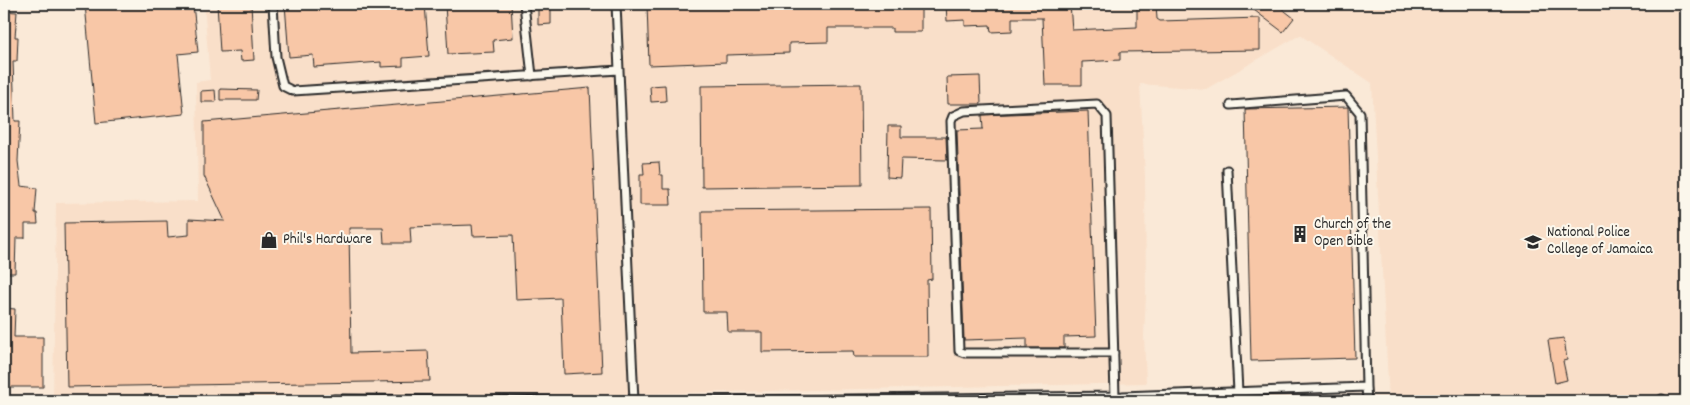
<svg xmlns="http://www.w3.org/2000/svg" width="1690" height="405" font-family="Dekko,sans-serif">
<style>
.built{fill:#f9dfc9}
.building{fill:#f8c7a7;stroke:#2b2b2b}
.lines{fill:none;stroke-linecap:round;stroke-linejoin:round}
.lane-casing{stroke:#2b2b2b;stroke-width:11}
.lane{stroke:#fbf7ec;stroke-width:7}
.labels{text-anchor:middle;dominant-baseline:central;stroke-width:4;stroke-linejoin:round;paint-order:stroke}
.poi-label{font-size:15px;fill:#2b2b2b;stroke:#fbf7ec;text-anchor:start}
</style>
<rect width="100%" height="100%" fill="#fae9d7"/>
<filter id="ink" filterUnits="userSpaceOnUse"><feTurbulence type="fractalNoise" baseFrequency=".02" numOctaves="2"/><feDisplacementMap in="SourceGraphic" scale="10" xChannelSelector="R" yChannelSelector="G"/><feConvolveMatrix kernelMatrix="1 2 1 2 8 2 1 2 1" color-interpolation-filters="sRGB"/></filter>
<g filter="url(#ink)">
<path class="built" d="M204 4H1686V401H1389L1372 83 1300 35 1206 89 1140 84 1145 176 1146 294 1144 335 1146 383 633 394 425 401H53L56 203 198 201 196 82 210 80Z"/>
<path class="building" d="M85 4H193L198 52 178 54 184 114 96 123Z
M217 4H251L254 60 241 61 240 51 220 52Z
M285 4H425L429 56 403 58V66L381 67V62L314 67 313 55 289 57Z
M445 4H511L513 38 493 40 494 52 448 54Z
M538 4H551V24L538 25Z
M647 4H921V32H892V28H828V42L789 43V53L726 55V62L649 65Z
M946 4H1070L1072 30 1137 27V4H1156L1157 19 1160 21 1260 18V50L1120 52V60L1082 62V85H1045L1042 18H1012V31L991 32 990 25 965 26V20L947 21Z
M1246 4H1276L1294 18 1283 32Z
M4 11 17 12 15 37H18L17 61H13L15 121H20L18 161 21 186 37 188 35 213H37L38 224H25V238H16L15 273H4Z
M980 76 981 104H948L947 77Z
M861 84 862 185 702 187 701 86Z
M665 85 666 101 651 102 650 86Z
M590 88 602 372 564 374 561 298 516 300 513 235 473 236 472 225 410 227 411 243H384L383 228H349L351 353 428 351 430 381 67 387 64 223 167 221 168 237 189 235V219L225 221 204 176V122Z
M220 89 257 90 256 100H220Z
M215 90 216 102H201V91Z
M1348 107 1355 358 1251 361 1245 109Z
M1088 111 1096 336 1064 337V348H1027V338L964 340 957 130 983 129 982 115Z
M888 126H901V137H946L947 160 901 159 900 178 887 177Z
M659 162 660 175H663V189H670L671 205H640V174H644L643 163Z
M931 209 932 279 927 280 928 357H854L853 351 762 352V332H728L727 312H703L702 211Z
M4 308 15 309 14 337H43V387H4Z
M1564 338 1567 360 1563 361 1567 380 1555 383 1548 340Z"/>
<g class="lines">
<g class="lane-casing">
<path id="lane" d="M273 4 276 57 283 86 293 91 619 70
M524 4 532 76
M616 4 634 401
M1231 105 1346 96 1360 113 1366 387
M1227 170 1238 392
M1114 353H964L959 351 951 121 953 116 964 111 1097 104 1107 116 1115 396
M325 401 335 399 587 401
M684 401 1122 396 1366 387 1367 401
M1661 401 1662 399"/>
</g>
<use href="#lane" class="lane"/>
</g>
</g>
<defs>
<g id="building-bare" transform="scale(1.35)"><path d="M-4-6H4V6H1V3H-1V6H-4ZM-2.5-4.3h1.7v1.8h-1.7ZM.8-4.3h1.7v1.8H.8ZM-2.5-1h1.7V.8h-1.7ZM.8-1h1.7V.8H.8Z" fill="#2b2b2b" stroke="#fbf7ec" stroke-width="2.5" paint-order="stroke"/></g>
<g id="shop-bare" transform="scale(1.35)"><path d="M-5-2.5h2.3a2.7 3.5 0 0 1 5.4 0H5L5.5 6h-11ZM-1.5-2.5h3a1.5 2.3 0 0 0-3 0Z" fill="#2b2b2b" stroke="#fbf7ec" stroke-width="2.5" paint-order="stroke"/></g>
<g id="university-bare" transform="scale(1.35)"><path d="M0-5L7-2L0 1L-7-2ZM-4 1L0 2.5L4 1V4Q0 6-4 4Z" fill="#2b2b2b" stroke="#fbf7ec" stroke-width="2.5" paint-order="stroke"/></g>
</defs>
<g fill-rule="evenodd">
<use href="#building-bare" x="1300" y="234"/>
<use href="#shop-bare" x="269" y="240"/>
<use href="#university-bare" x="1533" y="242"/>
</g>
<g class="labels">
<g class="poi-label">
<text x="1314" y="225">Church of the<tspan x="1314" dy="17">Open Bible</tspan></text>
<text x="1547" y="233">National Police<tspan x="1547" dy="17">College of Jamaica</tspan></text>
<text x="283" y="240">Phil's Hardware</text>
</g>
</g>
<rect width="1690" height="405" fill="none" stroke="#fbf7ec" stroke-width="20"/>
<rect x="10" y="10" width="1670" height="385" fill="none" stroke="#2b2b2b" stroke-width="2" filter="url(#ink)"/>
</svg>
